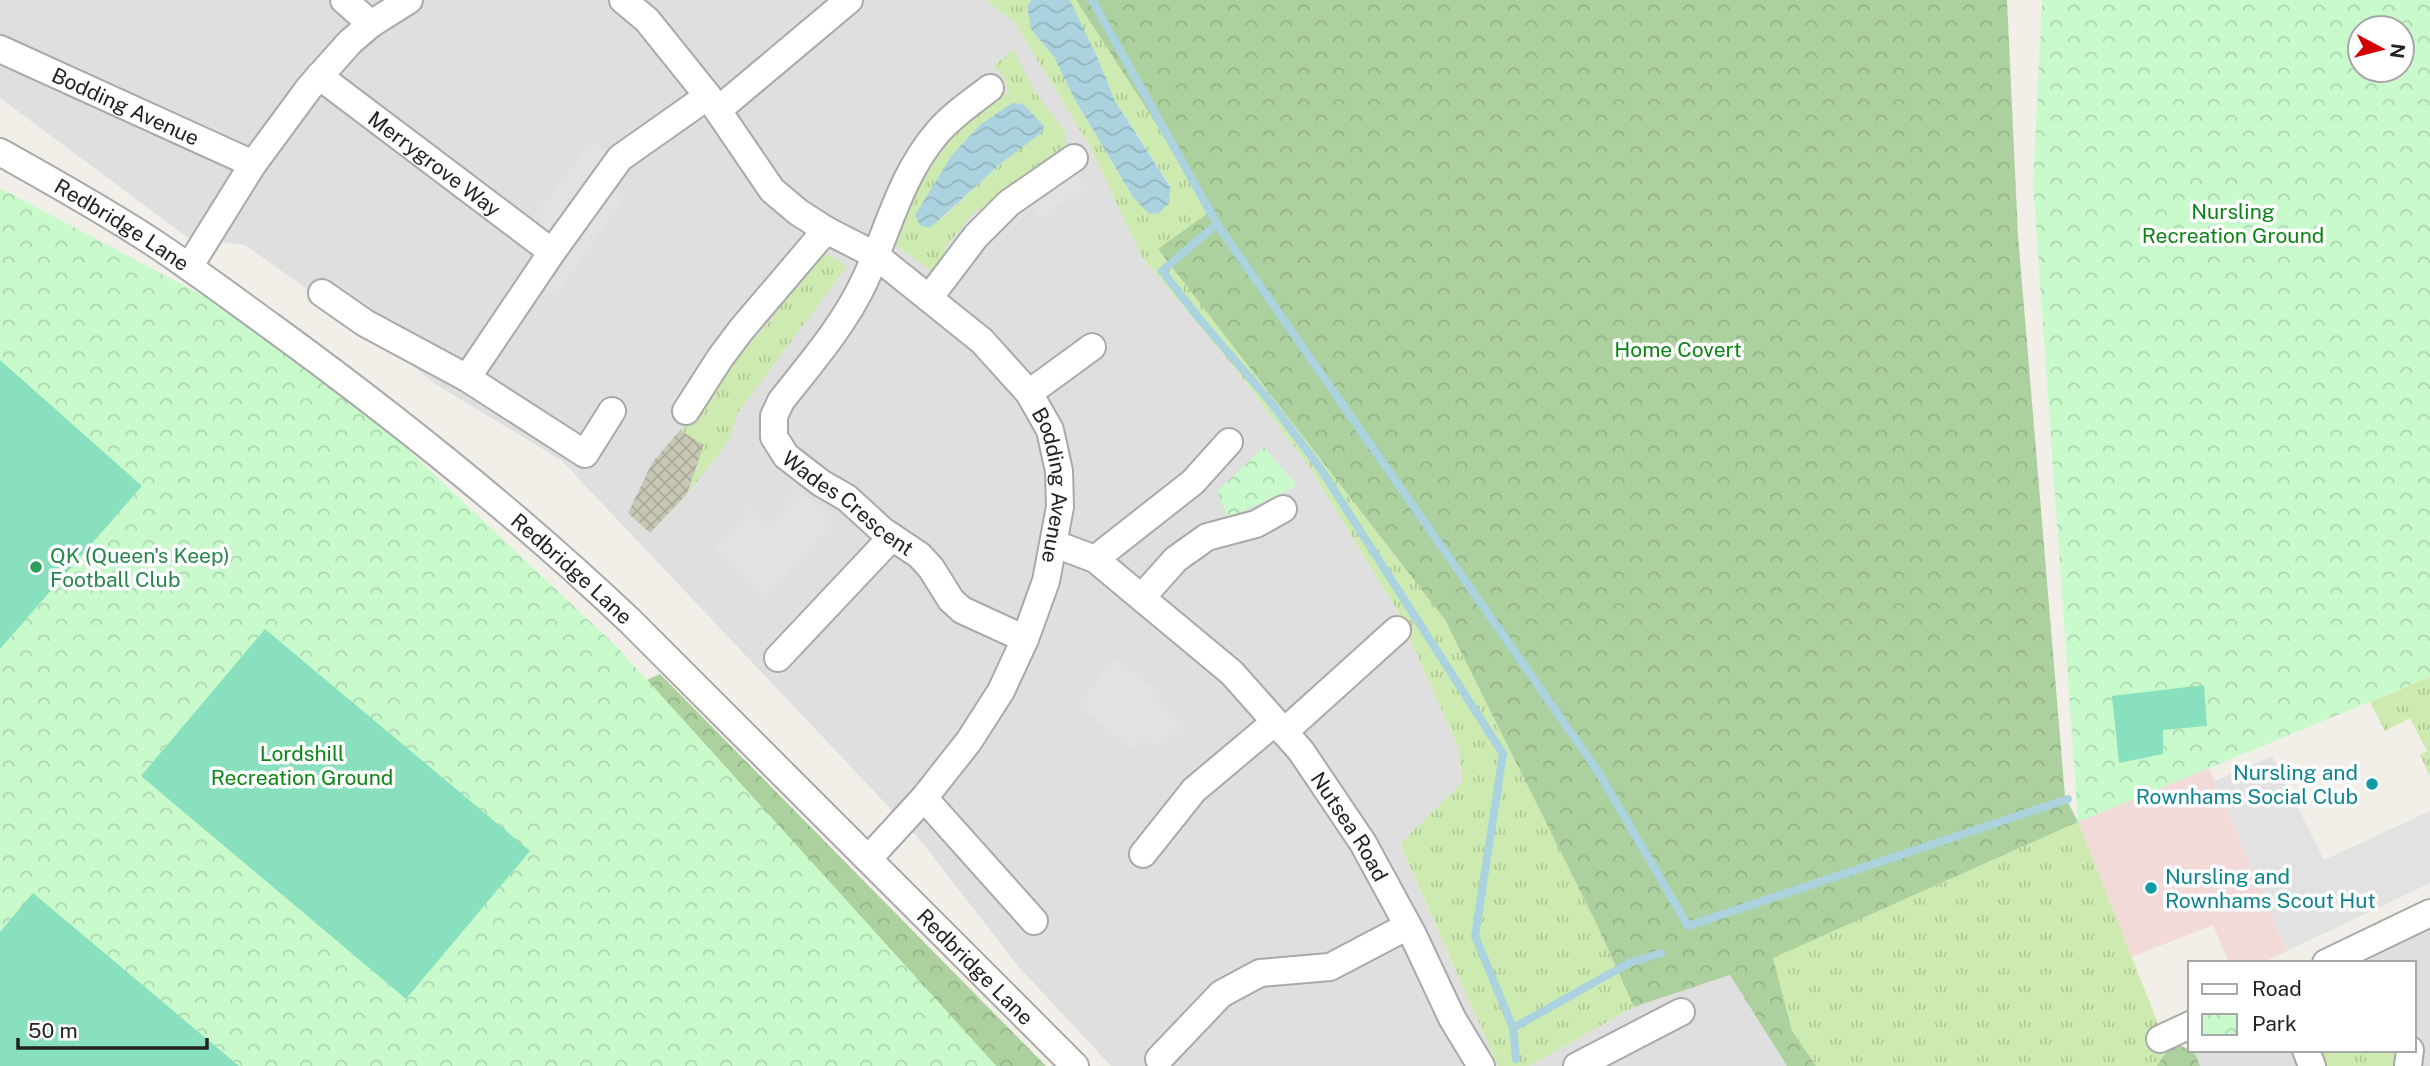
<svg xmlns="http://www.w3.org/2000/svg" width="2430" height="1066" font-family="'Public Sans',sans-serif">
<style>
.residential{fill:#e0dfdf}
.commercial{fill:#f2dad9}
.construction{fill:url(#construction-cross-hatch)}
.grass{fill:url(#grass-tufts);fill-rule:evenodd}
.forest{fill:url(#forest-crowns)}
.park{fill:url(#park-crowns);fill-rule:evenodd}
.pitch{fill:#88e0be}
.parking{fill:#e2e2e2}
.water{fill:url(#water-waves)}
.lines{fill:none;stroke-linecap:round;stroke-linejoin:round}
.stream{stroke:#aad3df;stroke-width:8}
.minor-casing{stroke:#a9a9a9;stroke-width:30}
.minor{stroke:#fff;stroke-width:26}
.leisure-dot{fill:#2e9e5b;stroke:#fff;stroke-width:2.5}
.culture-dot{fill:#0f9aa8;stroke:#fff;stroke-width:2.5}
.labels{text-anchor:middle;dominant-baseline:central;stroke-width:7;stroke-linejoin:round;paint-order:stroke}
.street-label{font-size:21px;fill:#222;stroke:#fff}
.park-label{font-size:21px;fill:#0c8416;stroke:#fff}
.leisure-label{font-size:21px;fill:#27864d;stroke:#fff;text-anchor:start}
.culture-label{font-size:21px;fill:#0d838f;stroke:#fff;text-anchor:end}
</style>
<defs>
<pattern id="construction-cross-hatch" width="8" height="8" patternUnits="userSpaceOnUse" patternTransform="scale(1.75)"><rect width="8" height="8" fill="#c7c7b4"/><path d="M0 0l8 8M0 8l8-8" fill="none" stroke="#abab9a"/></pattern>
<pattern id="grass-tufts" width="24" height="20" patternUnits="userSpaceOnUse" patternTransform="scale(1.75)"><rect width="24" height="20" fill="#cdebb0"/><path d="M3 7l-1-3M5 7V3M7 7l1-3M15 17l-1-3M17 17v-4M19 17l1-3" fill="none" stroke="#b0c997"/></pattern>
<pattern id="forest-crowns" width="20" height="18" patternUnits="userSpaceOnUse" patternTransform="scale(1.75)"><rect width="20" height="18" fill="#add19e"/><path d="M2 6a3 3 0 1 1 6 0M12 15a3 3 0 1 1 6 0" fill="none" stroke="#95b388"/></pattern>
<pattern id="park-crowns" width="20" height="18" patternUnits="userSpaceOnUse" patternTransform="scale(1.75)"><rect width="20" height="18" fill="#c8facc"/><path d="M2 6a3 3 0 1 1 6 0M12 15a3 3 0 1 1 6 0" fill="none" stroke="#acd6af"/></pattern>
<pattern id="water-waves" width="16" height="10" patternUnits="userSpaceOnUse" patternTransform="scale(1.75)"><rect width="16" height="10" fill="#aad3df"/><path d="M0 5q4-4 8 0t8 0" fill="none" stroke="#92b5bf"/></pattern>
</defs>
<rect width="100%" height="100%" fill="#f2efe9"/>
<path class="residential" d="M0 0H985L1015 23 1089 145 1142 257 1240 375 1309 467 1397 610 1459 749 1462 784 1400 845 1498 1066H1111L1018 966 921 841 561 460 435 384 402 357 245 245 187 237 0 98Z
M2430 927V1066H2200L2194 1051 2196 1050H2414V963H2362Z
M1730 975 1787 1066H1529L1634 1007Z"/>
<path class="commercial" d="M2209 768 2287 951 2262 963H2229L2213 925 2131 957 2078 822Z"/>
<path class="construction" d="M680 430 704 445 687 494 650 533 628 513 652 463Z"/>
<path class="grass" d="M985 0H1032L1027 6 1031 29 1054 57 1075 100 1133 197 1171 187 1115 101 1098 59 1069 0H1076L1212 210 1159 249 1445 620 1597 925 1634 1007 1529 1066H1498L1400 844 1462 783 1459 749 1397 610 1309 467 1240 375 1142 257 1089 145 1015 23Z
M1013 49 1033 89 1066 133V146L985 207 973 213 945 248 946 262 935 274 890 241C911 198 935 145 973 115 983 106 998 99 1009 92L1005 79 994 66ZM1012 103 1000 164 944 217 915 215 952 155 980 125Z
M818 249 847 266 737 414 730 439 687 494 704 445 680 430 694 420 745 337 758 336 776 312 771 304Z
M2430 677V776L2420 755 2427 751 2410 718 2385 731 2370 702Z
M2078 822 2165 1041 2194 1051 2200 1066H1787L1772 958Z
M2321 1050H2402L2401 1066H2326Z"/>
<path class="forest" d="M1076 0H2007L2018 235 2065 796 2078 822 1773 958 1792 1031 1816 1066H1787L1730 975 1634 1007 1597 925 1445 620 1158 249 1212 210Z
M660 674 1046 1066H996L647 680Z
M2172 1043 2194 1051 2200 1066H2157Z"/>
<path class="park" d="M2042 0H2430V677L2078 822 2033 184ZM2360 28H2402V70H2360Z
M0 188 298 346 617 647 996 1066H0Z
M1264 447 1297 486 1228 518 1217 491Z"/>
<path class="pitch" d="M0 360 142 486 0 649Z
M265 629 530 851 406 999 141 776Z
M2204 685 2207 726 2163 730V754L2119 763 2112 696Z
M33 893 239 1066H0V932Z"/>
<path class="parking" d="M592 141 624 166 609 184 625 196 556 296 529 277 554 239 531 221Z
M1075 171 1085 187 1040 218 1030 203Z
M799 493 815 502 835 520 766 596 715 548 751 509 769 525Z
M1113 658 1162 694 1156 702 1181 728 1157 747 1146 736 1134 750 1078 706Z
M2272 756 2324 860 2430 811V883L2287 951 2215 781Z"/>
<path class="water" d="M1032 0H1069L1072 4 1098 59 1115 101 1171 188 1168 204 1159 213 1149 214 1133 197 1075 100 1054 57 1031 29 1027 6Z
M1012 103 1023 104 1044 126 1041 133 1000 164 930 228 920 225 915 215 952 155 980 125Z"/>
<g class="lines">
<path class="stream" d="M1092 0 1217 224 1599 773 1688 926 2068 799
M1217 224 1162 271 1198 317 1272 404 1320 468 1503 754 1475 936 1513 1028 1629 963 1661 953
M1513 1028 1516 1059"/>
<g class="minor-casing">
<g id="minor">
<path d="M344 0 371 24"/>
<path id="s1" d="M623 0 647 20 708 96 772 190 798 212 826 230 875 255 982 341 1029 393 1050 430 1059 471 1060 507 1046 581 1025 639 1001 691 969 741 924 798 868 859"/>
<path id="s2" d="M0 49 253 164"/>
<path id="s3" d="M319 76 552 252"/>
<path id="s4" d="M990 88C972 102 952 115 937 133 900 176 888 232 864 282 844 325 810 364 781 401L774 416V437L786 456 821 483 847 498 883 531 919 555 931 568 951 600 962 610 1025 639"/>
<path d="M718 110 849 0"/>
<path id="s5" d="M0 152C50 180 102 209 151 241 192 268 232 298 272 327 397 418 517 514 629 620L1075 1066"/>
<path d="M189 267 253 164 309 88 350 42 371 24 409 0"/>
<path d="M322 293 365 323 467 378"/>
<path d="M929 298 976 236 1009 203 1074 158"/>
<path d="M1029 393 1092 347"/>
<path d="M612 411 585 454 467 378 552 252 620 158 708 96"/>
<path d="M686 411 720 358 741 330 826 230"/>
<path id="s6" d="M1055 544 1095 559 1232 673 1301 751 1363 843 1413 935 1452 1018 1481 1066"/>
<path d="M1095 559 1193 482 1229 442"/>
<path d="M1142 597 1176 559 1207 537 1256 524 1283 509"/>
<path d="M778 658 892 537"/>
<path d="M1284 732 1397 630"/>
<path d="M924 798 1034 921"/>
<path d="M1143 854 1194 790 1275 722"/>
<path d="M2326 963 2430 913"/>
<path d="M2160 1039 2190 1025"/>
<path d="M2306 1050 2312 1066"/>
<path d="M1159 1059 1221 994 1260 973 1330 967 1408 926"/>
<path d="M1577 1066 1681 1012"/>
<path d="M2408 1066 2410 1050"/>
</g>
</g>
<use href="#minor" class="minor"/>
</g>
<circle class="leisure-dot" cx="36" cy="567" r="7"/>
<g class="culture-dot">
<circle cx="2372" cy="784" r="7"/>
<circle cx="2151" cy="888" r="7"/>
</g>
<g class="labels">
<g class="street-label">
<text stroke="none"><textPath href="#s2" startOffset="138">Bodding Avenue</textPath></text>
<text stroke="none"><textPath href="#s3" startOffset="145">Merrygrove Way</textPath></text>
<text stroke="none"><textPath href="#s5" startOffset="142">Redbridge Lane</textPath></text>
<text stroke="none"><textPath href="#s1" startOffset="670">Bodding Avenue</textPath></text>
<text stroke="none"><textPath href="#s4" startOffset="520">Wades Crescent</textPath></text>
<text stroke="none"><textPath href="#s5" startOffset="709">Redbridge Lane</textPath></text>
<text stroke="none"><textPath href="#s6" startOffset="415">Nutsea Road</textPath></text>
<text stroke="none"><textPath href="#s5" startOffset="1276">Redbridge Lane</textPath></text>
</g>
<g class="park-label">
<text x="2233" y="211">Nursling<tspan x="2233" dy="24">Recreation Ground</tspan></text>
<text x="1678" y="349">Home Covert</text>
<text x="302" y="753">Lordshill<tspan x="302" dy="24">Recreation Ground</tspan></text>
</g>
<g class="leisure-label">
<text x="50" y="555">QK (Queen's Keep)<tspan x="50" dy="24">Football Club</tspan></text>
</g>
<g class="culture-label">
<text x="2358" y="772">Nursling and<tspan x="2358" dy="24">Rownhams Social Club</tspan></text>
<text x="2165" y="876" text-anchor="start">Nursling and<tspan x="2165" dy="24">Rownhams Scout Hut</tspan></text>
</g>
</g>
<rect x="2188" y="961" width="228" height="91" fill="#ffffff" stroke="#a7a7a7" stroke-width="2"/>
<rect x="2202" y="984" width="35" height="10" fill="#ffffff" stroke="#a7a7a7" stroke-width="2"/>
<text x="2252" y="996" font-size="21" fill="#222222">Road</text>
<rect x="2202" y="1014" width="35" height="21" fill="url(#park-crowns)" stroke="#a7a7a7" stroke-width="2"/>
<text x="2252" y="1031" font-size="21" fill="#222222">Park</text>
<g transform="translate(2381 49) rotate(97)"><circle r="33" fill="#ffffff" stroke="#a7a7a7" stroke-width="2"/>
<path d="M0-5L12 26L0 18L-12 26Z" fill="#d40000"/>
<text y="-10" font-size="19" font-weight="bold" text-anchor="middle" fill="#222222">N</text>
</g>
<path d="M18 1038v10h189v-10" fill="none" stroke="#222222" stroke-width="3.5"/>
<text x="28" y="1038" font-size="21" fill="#222222" stroke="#ffffff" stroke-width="5" paint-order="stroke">50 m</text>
</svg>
